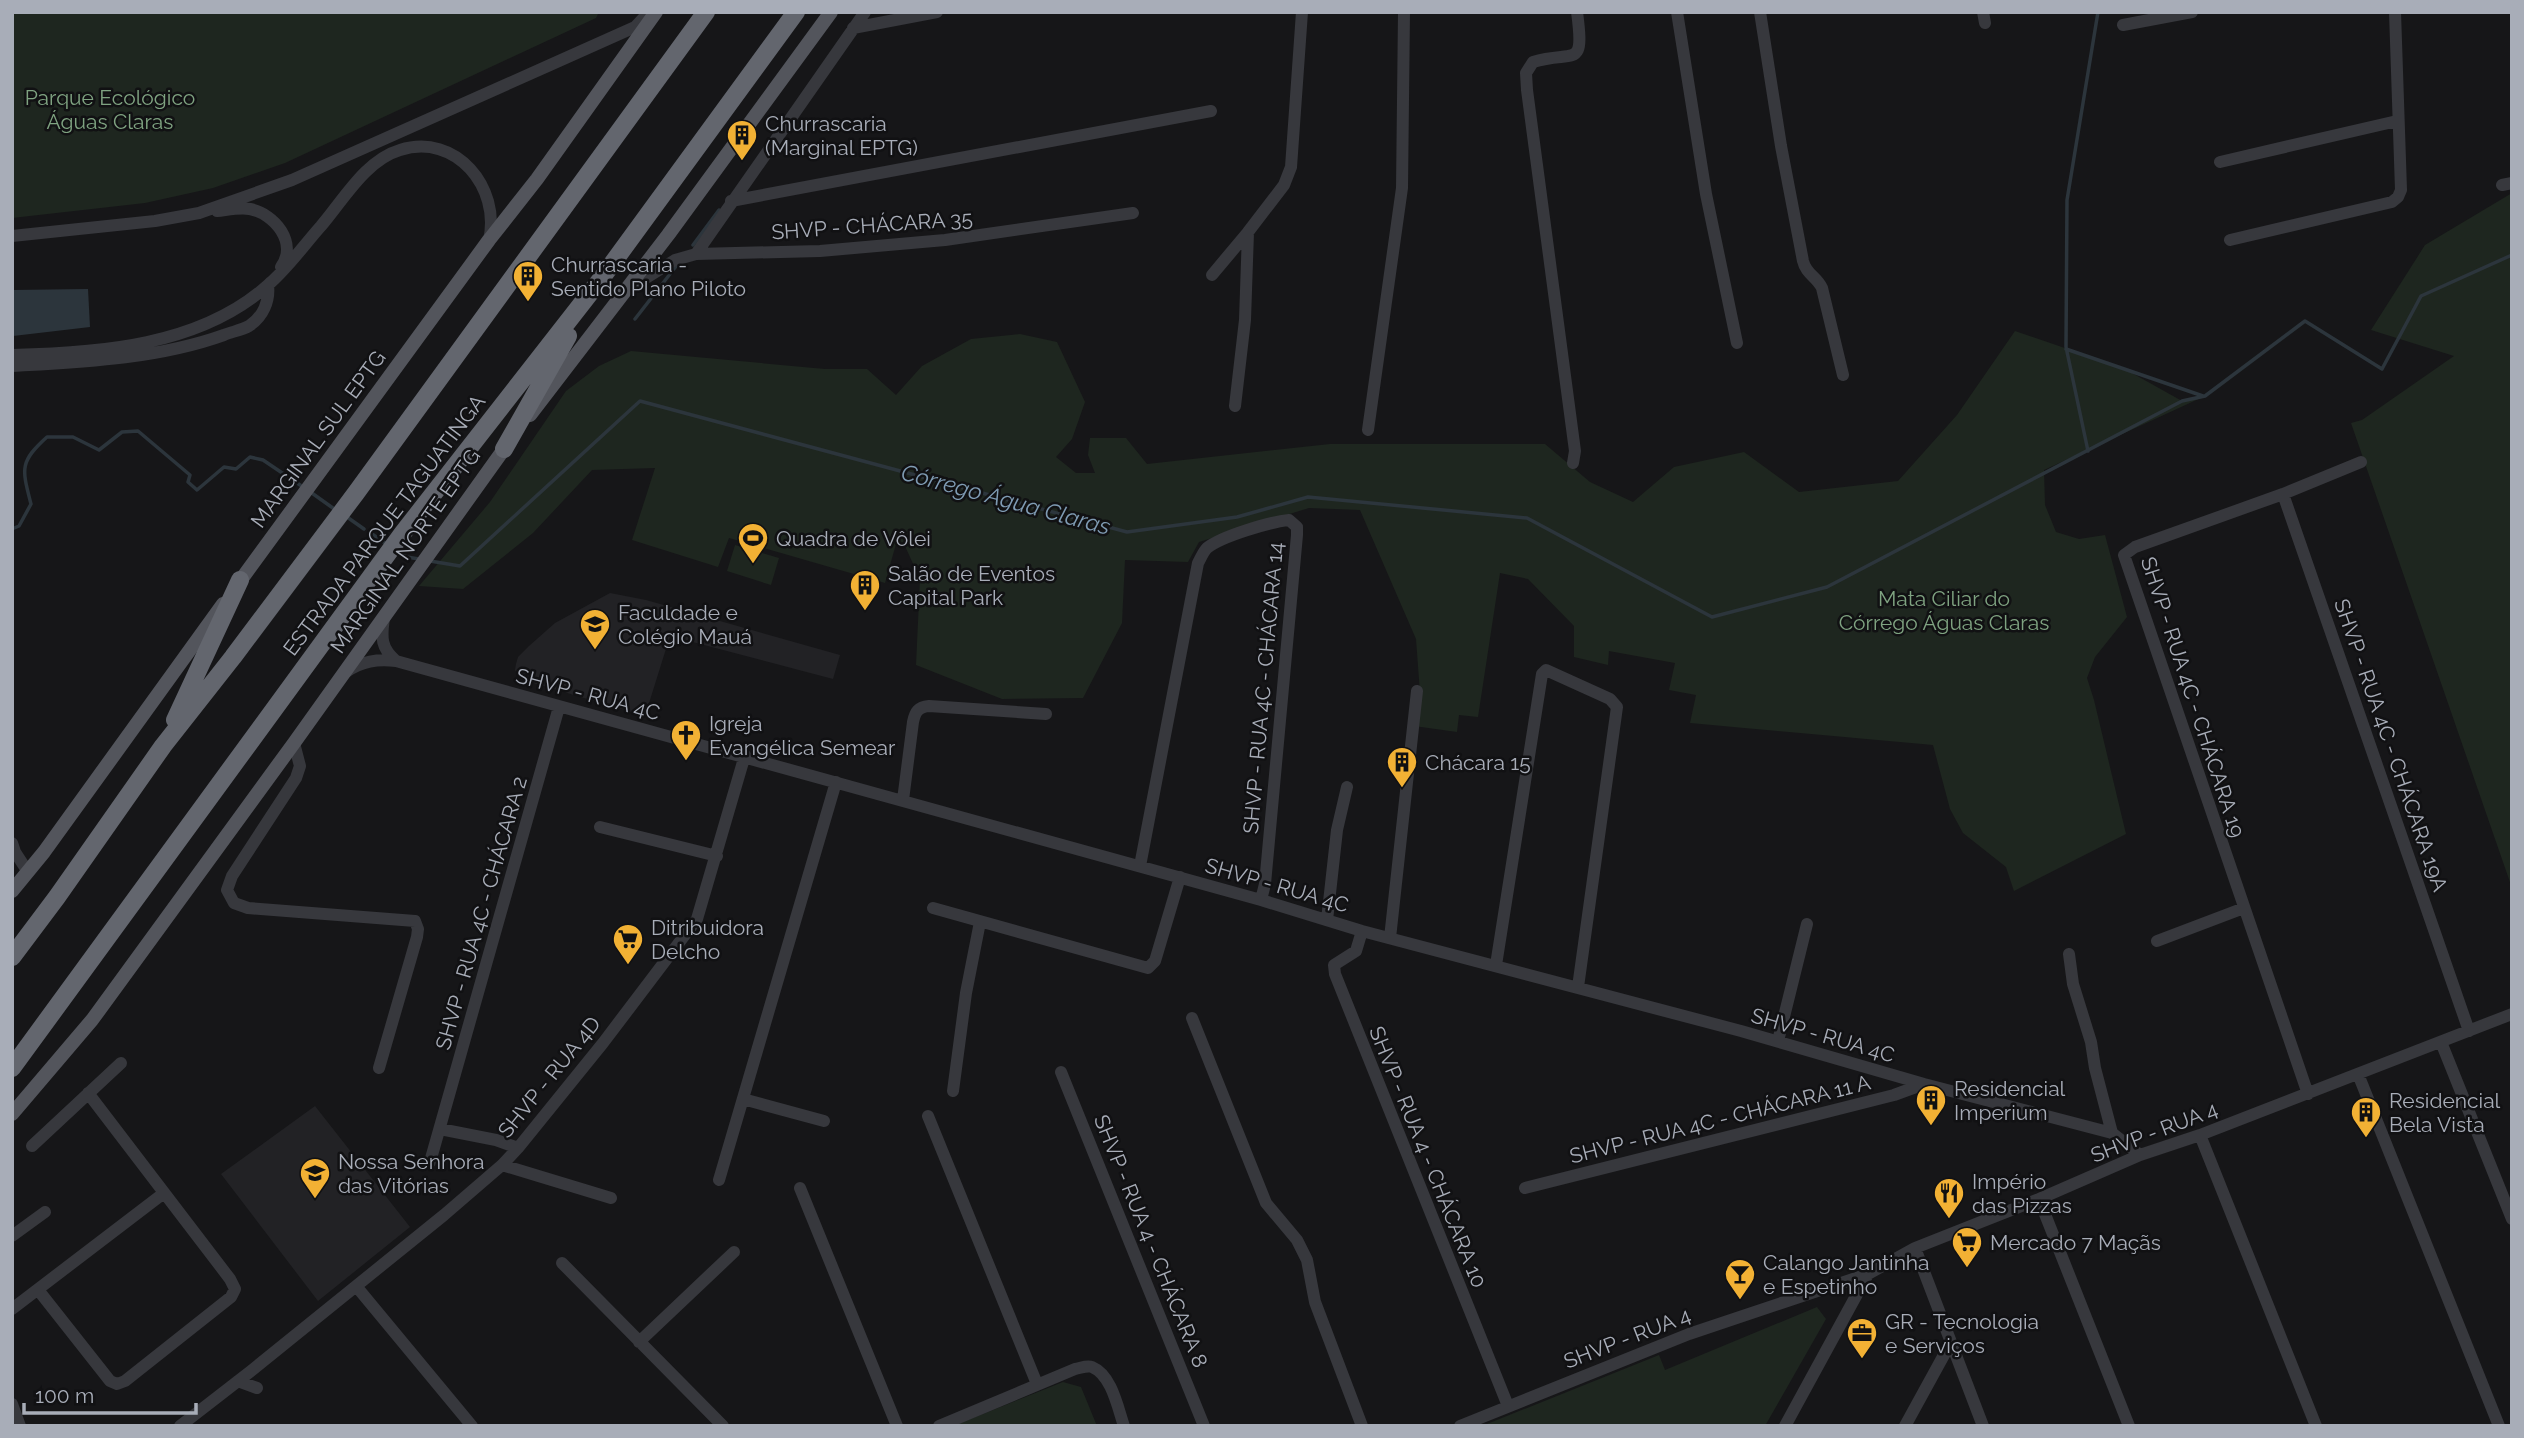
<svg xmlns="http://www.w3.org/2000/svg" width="2524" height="1438" font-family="Raleway,sans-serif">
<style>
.built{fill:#222225}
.green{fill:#1e261f}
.water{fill:#2c353c}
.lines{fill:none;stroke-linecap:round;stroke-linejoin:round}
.stream{stroke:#2c353c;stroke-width:3.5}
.minor{stroke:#37383d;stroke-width:12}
.major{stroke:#53555c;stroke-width:14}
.highway{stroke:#63666e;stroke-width:18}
.labels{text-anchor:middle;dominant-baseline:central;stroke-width:5;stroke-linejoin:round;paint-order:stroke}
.park-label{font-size:21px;fill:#7fa381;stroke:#111113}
.poi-label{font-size:21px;fill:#a8adb8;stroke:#111113;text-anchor:start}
.street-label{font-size:21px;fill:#a8adb8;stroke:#111113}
.water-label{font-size:23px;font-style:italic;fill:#7f9bb3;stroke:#111113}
</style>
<rect width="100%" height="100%" fill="#161618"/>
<path class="built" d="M610 593 646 600 840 655 833 679 670 636 645 716 520 679 515 670 516 664 518 657 529 646 555 623Z
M315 1106 410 1227 318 1301 221 1174Z"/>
<path class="green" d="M12 12H599L596 18 285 163 213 188 145 203 12 218Z
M2512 193V888L2351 423 2362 420 2454 356 2371 330 2425 245Z
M2015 331 2123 368 2182 401 2205 396 2044 470 2045 505 2056 532 2079 539 2105 535 2127 617 2095 657 2087 678 2094 700 2126 834 2014 891 2006 867 1963 833 1950 809 1933 745 1690 723 1696 695 1669 690 1675 663 1609 651 1608 665 1574 657V626L1528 579 1500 573 1478 717 1459 715 1457 732 1414 726 1420 693 1416 639 1360 510 1309 508 1199 542 1188 562 1125 560 1122 623 1083 698 1002 699 916 665 920 579 905 546 896 544 885 583 729 538 718 567 632 540 655 468 592 470 533 533 463 589 419 586 490 502 566 391 599 366 631 351 825 369H867L896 395 922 366 971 339 1020 334 1057 342 1085 402 1072 439 1056 457 1076 473H1095L1088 455 1090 438H1126L1147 464 1330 444H1545L1590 482 1633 502 1674 467 1744 452 1799 492 1898 481 1957 415Z
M735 545 779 558 771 585 727 571Z
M1817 1307 1826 1319 1765 1426H1482L1659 1355 1665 1370Z
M1063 1382 1081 1387 1097 1426H953Z"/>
<path class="water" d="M88 289 90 327 13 336 12 290Z"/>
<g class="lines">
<path class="stream" d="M693 245 719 210
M635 319 677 265
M2066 349 2203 396
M2088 451 2066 347 2067 200 2098 12
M309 491 337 511
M347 517 364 529
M12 529 19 526 31 504C22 469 19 462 47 437H73L99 450 122 432 138 431 190 475 188 482 197 490 224 467 236 469 250 457 263 460 303 487
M372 534 388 545
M397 551 407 557 419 559
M430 561 460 566 640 401 1127 532 1237 517 1308 497 1527 518 1712 617 1827 587 2182 401 2205 396 2305 321 2382 369 2421 296 2512 255"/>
<path class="minor" d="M1677 12 1706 194 1737 343
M1760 12 1781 146 1803 261C1806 274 1817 277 1822 288L1843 375
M1983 12 1985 23
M2123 25 2192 12
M853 28 937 12
M2220 162 2397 121
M2502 185 2512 183
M731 201 1211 111
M217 211C227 210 240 207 250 209 275 214 298 243 281 267
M12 236 155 221 199 213 292 180 550 65 635 27 649 12
M2230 240 2392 202 2398 197 2401 190 2395 12
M696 254 865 12
M1212 275 1248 232
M630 288 675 260 696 254 820 251 945 240 1133 213
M12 355C99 353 200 346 268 285 288 268 304 245 321 226 344 199 366 160 400 150 456 132 501 188 489 240
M12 366C82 362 157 359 224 335 231 332 242 330 249 326 263 317 270 301 268 285L271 282
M1235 406 1245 320 1248 232 1284 185 1291 167 1302 12
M1368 430 1402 188 1404 12
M1573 463 1575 451 1527 90 1526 73 1533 62C1574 49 1585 72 1577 12
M2283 494 2469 1031
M384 618C381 638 381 648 396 661
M346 672C362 661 377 659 396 661L1261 900 1362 931 1741 1031 1924 1084 2112 1133 2140 1155
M294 743 300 766 296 778 232 876 227 890 234 903 248 908 415 921 418 929 417 937 379 1068
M903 800 913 722C915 712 918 707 929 706L1046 714
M600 827 717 856
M12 843 15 852 28 872
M1140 866 1198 563C1201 558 1203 552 1207 548 1222 536 1270 522 1289 520L1297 527V535L1265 884 1261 900
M933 908 1148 968 1155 961 1180 877
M1327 920 1337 830 1347 787
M1362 931 1356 951 1334 965 1335 974 1508 1406
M1390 938 1417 691
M2157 941 2244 908
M2069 954 2073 984 2091 1042 2095 1068 2112 1133
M1496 965 1542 674 1546 670 1610 699 1617 707 1578 987
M1192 1018 1266 1203 1297 1240 1307 1260 1315 1302 1362 1426
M1778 1041 1807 924
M2441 1042 2512 1219
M1061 1072 1204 1426
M2358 1074 2499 1426
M953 1091 966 993 980 922
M2308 1094 2124 555 2135 547 2283 494 2361 462
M743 1099 824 1121
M928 1116 1037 1384
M440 1129 496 1140 518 1148
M2200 1135 2316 1426
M32 1146 121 1063
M430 1162 559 707
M502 1165 611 1198
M719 1180 836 782
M800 1188 897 1426
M1525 1188 1894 1095 1924 1084
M2039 1199 2129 1426
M12 1236 45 1212
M1915 1248 1983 1426
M562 1263 723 1426
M356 1286 472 1426
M39 1291 110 1381 117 1384 125 1381 231 1297 235 1289 230 1279 88 1093
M12 1309 164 1193
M639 1342 734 1252
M238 1381 257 1388
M12 1404 20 1426
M180 1426 251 1371 444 1215 502 1165 518 1148 603 1043 697 919 745 755
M939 1426 1075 1369C1081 1368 1087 1365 1092 1367 1112 1375 1118 1409 1124 1426
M1460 1426 1689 1334 1868 1274 1915 1248 2039 1199 2140 1155 2200 1135 2512 1014
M1785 1426 1868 1274
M1905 1426 1950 1344"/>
<path class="major" d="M530 415 668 235 831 12
M235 588 489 240 537 179 656 12
M12 891 44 852 223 604
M12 1114 92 1020 294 743 509 442"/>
<path class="highway" d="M504 449 568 336
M175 720 240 580
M12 957 57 897 163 746 233 657 356 493 706 12
M12 1068 402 534 601 279 796 12"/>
</g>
<defs>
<g id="building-pin" transform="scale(1.575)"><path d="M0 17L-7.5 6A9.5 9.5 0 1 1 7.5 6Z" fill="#f2b134" stroke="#111113"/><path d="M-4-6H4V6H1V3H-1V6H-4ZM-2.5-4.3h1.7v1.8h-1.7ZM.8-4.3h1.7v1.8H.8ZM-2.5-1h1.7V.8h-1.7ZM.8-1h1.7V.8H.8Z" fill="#111"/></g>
<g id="stadium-pin" transform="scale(1.575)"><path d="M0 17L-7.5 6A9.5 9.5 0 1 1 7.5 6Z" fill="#f2b134" stroke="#111113"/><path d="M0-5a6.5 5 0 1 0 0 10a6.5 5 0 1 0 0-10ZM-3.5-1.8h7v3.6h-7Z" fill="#111"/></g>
<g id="university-pin" transform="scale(1.575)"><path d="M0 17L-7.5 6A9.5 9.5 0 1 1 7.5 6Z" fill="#f2b134" stroke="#111113"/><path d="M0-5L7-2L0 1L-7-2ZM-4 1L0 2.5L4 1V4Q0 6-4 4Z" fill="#111"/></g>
<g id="church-pin" transform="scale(1.575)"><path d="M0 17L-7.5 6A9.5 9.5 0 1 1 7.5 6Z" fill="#f2b134" stroke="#111113"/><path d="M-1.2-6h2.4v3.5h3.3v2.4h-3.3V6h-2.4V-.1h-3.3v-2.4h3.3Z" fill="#111"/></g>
<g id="supermarket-pin" transform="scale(1.575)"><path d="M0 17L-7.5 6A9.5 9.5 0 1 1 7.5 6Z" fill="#f2b134" stroke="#111113"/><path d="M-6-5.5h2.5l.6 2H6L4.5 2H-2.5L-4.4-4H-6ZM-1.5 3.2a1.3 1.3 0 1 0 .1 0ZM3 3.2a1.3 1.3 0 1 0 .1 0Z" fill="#111"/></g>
<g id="school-pin" transform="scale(1.575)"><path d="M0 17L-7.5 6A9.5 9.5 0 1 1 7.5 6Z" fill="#f2b134" stroke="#111113"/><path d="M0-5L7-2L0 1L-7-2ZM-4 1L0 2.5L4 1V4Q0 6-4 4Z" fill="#111"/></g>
<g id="restaurant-pin" transform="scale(1.575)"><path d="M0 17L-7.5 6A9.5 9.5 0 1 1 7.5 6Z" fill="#f2b134" stroke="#111113"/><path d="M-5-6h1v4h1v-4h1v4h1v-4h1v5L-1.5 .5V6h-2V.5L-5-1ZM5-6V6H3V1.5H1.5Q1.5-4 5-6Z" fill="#111"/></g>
<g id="bar-pin" transform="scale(1.575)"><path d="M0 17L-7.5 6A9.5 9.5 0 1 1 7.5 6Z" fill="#f2b134" stroke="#111113"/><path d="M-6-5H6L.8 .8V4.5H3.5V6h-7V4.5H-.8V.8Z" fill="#111"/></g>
<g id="office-pin" transform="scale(1.575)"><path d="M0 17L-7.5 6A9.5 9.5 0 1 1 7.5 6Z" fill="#f2b134" stroke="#111113"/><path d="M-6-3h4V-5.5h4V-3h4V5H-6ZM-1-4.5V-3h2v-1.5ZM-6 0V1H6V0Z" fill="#111"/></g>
</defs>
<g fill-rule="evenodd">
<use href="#building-pin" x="742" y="135"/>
<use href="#building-pin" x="528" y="276"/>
<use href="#stadium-pin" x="753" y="538"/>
<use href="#building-pin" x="865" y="585"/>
<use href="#university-pin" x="595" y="624"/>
<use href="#church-pin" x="686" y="735"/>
<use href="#building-pin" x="1402" y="762"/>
<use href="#supermarket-pin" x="628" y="939"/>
<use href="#building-pin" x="1931" y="1100"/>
<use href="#building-pin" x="2366" y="1112"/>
<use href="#school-pin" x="315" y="1173"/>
<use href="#restaurant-pin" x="1949" y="1193"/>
<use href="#supermarket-pin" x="1967" y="1242"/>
<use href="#bar-pin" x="1740" y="1274"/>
<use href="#office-pin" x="1862" y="1333"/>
</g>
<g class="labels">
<g class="park-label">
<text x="110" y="97">Parque Ecológico<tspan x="110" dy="24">Águas Claras</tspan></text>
<text x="1944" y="598">Mata Ciliar do<tspan x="1944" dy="24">Córrego Águas Claras</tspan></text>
</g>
<g class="poi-label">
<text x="765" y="123">Churrascaria<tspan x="765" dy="24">(Marginal EPTG)</tspan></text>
<text x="551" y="264">Churrascaria -<tspan x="551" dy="24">Sentido Plano Piloto</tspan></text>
<text x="776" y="538">Quadra de Vôlei</text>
<text x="888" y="573">Salão de Eventos<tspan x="888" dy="24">Capital Park</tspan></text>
<text x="618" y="612">Faculdade e<tspan x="618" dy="24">Colégio Mauá</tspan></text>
<text x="709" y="723">Igreja<tspan x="709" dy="24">Evangélica Semear</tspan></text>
<text x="1425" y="762">Chácara 15</text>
<text x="651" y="927">Ditribuidora<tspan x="651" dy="24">Delcho</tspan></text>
<text x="1954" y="1088">Residencial<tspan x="1954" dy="24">Imperium</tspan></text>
<text x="2389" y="1100">Residencial<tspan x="2389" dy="24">Bela Vista</tspan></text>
<text x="338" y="1161">Nossa Senhora<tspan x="338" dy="24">das Vitórias</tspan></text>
<text x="1972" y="1181">Império<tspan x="1972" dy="24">das Pizzas</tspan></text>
<text x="1990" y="1242">Mercado 7 Maçãs</text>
<text x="1763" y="1262">Calango Jantinha<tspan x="1763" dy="24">e Espetinho</tspan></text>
<text x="1885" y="1321">GR - Tecnologia<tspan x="1885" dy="24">e Serviços</tspan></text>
</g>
<g class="street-label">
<text transform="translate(872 225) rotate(-4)">SHVP - CHÁCARA 35</text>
<text transform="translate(318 439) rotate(-54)">MARGINAL SUL EPTG</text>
<text transform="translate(384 525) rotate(-53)">ESTRADA PARQUE TAGUATINGA</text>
<text transform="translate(405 551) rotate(-55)">MARGINAL NORTE EPTG</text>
<text transform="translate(1263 688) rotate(-85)">SHVP - RUA 4C - CHÁCARA 14</text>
<text transform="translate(588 694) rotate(15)">SHVP - RUA 4C</text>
<text transform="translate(2193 697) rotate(72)">SHVP - RUA 4C - CHÁCARA 19</text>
<text transform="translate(2391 745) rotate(71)">SHVP - RUA 4C - CHÁCARA 19A</text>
<text transform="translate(1277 885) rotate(16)">SHVP - RUA 4C</text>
<text transform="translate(481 913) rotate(-74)">SHVP - RUA 4C - CHÁCARA 2</text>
<text transform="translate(1823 1035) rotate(16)">SHVP - RUA 4C</text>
<text transform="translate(549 1077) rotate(-51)">SHVP - RUA 4D</text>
<text transform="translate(1720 1119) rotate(-14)">SHVP - RUA 4C - CHÁCARA 11 A</text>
<text transform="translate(2154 1132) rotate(-21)">SHVP - RUA 4</text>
<text transform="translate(1428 1157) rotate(68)">SHVP - RUA 4 - CHÁCARA 10</text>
<text transform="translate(1151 1241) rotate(68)">SHVP - RUA 4 - CHÁCARA 8</text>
<text transform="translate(1627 1338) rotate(-21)">SHVP - RUA 4</text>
</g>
<g class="water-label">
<text transform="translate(1006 499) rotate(15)">Córrego Água Claras</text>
</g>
</g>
<rect width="2524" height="1438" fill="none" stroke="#a8adb8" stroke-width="28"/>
<path d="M24 1403v10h172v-10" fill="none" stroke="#a8adb8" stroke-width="3.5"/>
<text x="35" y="1403" font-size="21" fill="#a8adb8" stroke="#111113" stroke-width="5" paint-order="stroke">100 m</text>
</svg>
